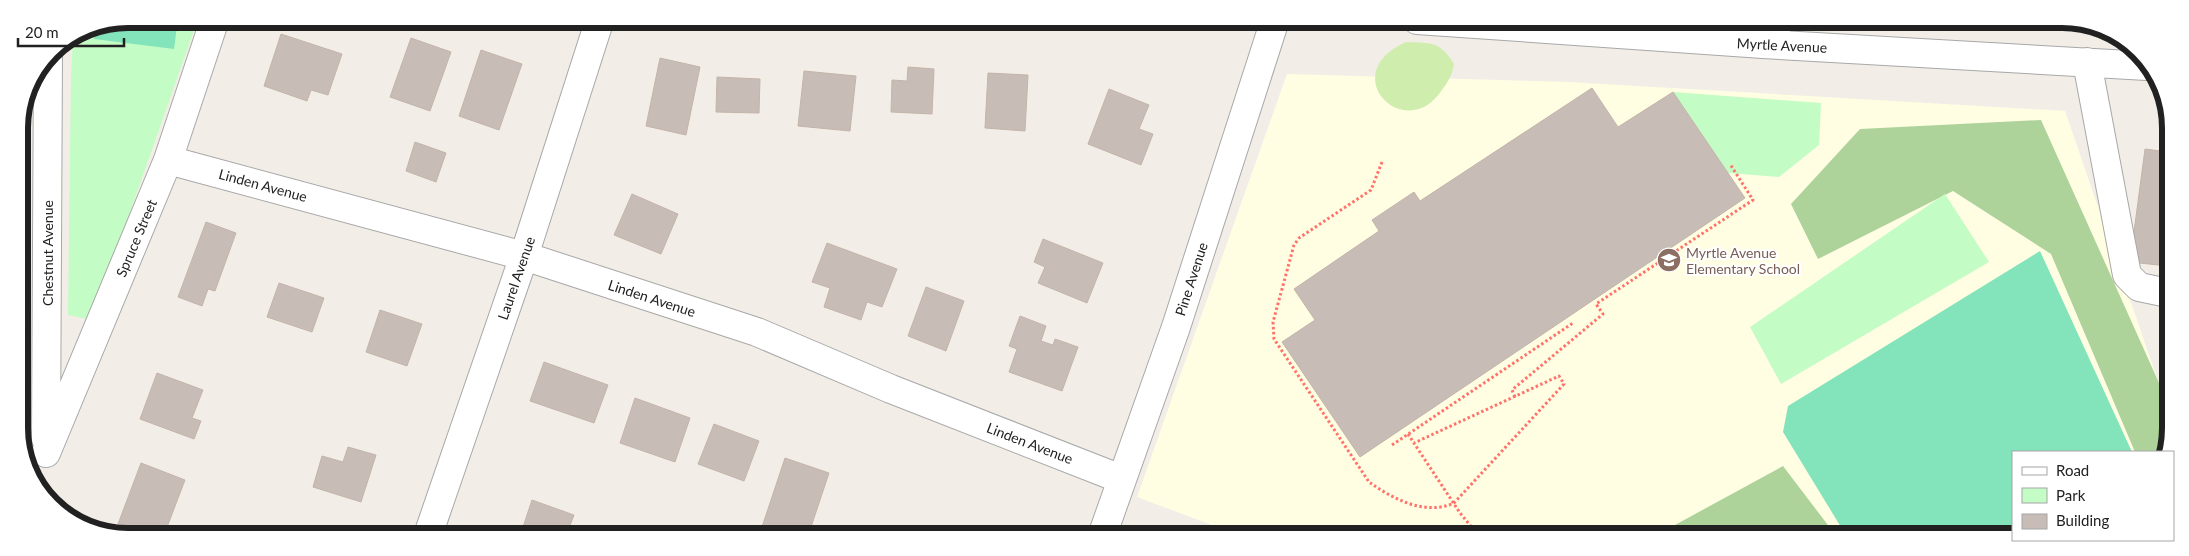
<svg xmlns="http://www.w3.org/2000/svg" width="2189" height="556" font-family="Lato,sans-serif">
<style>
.education{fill:#fffee3}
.grass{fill:#cfedac}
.forest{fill:#aed39a}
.park{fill:#c4fcc6}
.pitch{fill:#83e3ba}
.building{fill:#c7bdb6;stroke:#c4b4a9}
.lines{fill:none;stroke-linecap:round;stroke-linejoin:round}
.minor-casing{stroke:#a8a8a8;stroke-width:30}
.path{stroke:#ff736b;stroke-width:3;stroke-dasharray:2.5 2.5;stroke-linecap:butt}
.minor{stroke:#fff;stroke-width:28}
.labels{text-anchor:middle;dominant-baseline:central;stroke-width:4;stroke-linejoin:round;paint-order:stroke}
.street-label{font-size:14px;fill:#212121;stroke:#fff}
.education-label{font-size:14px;fill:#785e54;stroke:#fff;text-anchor:start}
.rim{fill:none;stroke:#212121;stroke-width:6}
</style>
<rect width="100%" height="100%" fill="#f2eee7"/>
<path class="education" d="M1287 74 1568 82 2065 111 2168 410 2167 452H2013V537L1241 536 1137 497Z"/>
<path class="grass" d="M1406 42C1431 43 1440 41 1454 64 1452 77 1447 83 1439 94 1402 142 1336 73 1406 42Z"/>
<path class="forest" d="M2041 120 2168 403 2167 452H2135L2051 254 1953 191 1818 259 1791 204 1860 129Z
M1783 466 1837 537H1653Z"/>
<path class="park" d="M128 19H198L92 320 68 315 71 73 73 40H76C81 22 111 22 128 19Z
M1673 92 1821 103 1819 145 1779 177 1728 173Z
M1945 194 1989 262 1781 384 1750 327Z"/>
<path class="pitch" d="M128 19H178L174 49 94 39 96 25Z
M2040 251 2132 452H2013V537H1847L1783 432 1788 406Z"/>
<path class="building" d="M281 34 342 54 328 95 311 90 307 101 264 86Z
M411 38 451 52 430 111 390 97Z
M481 50 522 64 499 130 459 116Z
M660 58 700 67 686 135 646 126Z
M908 67 934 69 932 114 891 112 892 80 907 81Z
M804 71 856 76 850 131 798 126Z
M988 73 1028 75 1025 131 985 128Z
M717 77 760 79 759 113 716 112Z
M1592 88 1618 127 1673 92 1745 198 1360 457 1282 342 1315 320 1294 289 1379 231 1372 220 1414 192 1420 201Z
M1109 89 1149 105 1139 129 1153 134 1141 165 1088 144Z
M415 142 446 153 436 182 406 171Z
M2145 149 2168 152V266L2130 262Z
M632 194 678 214 661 254 614 235Z
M206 222 236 233 215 291 208 289 202 306 178 297Z
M1043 239 1103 263 1087 303 1038 283 1045 267 1034 262Z
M827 243 897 269 882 307 867 302 861 320 824 307 830 288 812 282Z
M279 283 324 298 312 332 267 317Z
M926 287 964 301 946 351 908 336Z
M380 310 422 324 407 366 366 352Z
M1020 316 1046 326 1041 341 1053 345 1055 339 1078 347 1062 391 1009 372 1017 349 1009 346Z
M544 362 608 385 594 423 530 401Z
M157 373 203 390 192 418 201 421 194 439 140 419Z
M635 398 690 418 675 462 620 443Z
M714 424 759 441 744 481 698 464Z
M348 447 376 455 361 502 313 487 322 456 343 462Z
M785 458 829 473 808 536H769L760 533Z
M141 463 185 480 164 535H124L115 532Z
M532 500 574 515 566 536H520Z
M857 528 880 536H854Z"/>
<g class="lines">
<g class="minor-casing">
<path id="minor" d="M1417 20 1763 44 2147 66
M1763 44 1780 21
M2087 62 2127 275 2139 287 2168 293
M168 160 524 256 757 332 891 389 1121 479
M46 439 48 54
M46 453 168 160 215 19
M428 535 524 256 600 19
M1102 536 1176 327 1275 20"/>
</g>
<path class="path" d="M1382 162 1371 190 1299 238 1294 245 1273 322 1274 339 1369 482C1393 499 1425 516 1454 503L1564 384 1559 376 1414 443
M1515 397 1512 390 1603 314 1596 304 1753 200 1730 164
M1408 434 1460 513 1479 536
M1392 445 1573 323"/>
<use href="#minor" class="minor"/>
</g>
<defs>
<g id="school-disc" transform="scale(1.25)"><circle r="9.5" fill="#8d6e63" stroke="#fff"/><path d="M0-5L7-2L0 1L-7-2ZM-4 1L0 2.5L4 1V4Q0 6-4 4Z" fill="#fff"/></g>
</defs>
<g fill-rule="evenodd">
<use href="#school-disc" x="1669" y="260"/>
</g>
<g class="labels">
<g class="street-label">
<text transform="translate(1782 45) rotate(3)">Myrtle Avenue</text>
<text transform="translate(263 185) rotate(15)">Linden Avenue</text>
<text transform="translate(136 238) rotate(-67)">Spruce Street</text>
<text transform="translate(47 253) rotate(-90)">Chestnut Avenue</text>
<text transform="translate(516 278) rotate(-71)">Laurel Avenue</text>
<text transform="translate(1191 279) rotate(-72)">Pine Avenue</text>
<text transform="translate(652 298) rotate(18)">Linden Avenue</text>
<text transform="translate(1030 443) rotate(21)">Linden Avenue</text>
</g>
<g class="education-label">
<text x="1686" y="252">Myrtle Avenue<tspan x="1686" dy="16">Elementary School</tspan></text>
</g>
</g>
<path d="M0 0H2189V556H0ZM128 28H2062A100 100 0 0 1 2162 128V428A100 100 0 0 1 2062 528H128A100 100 0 0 1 28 428V128A100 100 0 0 1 128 28Z" fill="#fff" fill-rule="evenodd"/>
<path class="rim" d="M128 28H2062A100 100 0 0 1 2162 128V428A100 100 0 0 1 2062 528H128A100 100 0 0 1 28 428V128A100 100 0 0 1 128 28Z"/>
<rect x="2012" y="451" width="162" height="90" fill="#ffffff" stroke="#a6a6a6"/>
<rect x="2022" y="467" width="25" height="8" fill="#ffffff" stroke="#a6a6a6"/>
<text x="2056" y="476" font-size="15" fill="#212121">Road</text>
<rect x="2022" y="488" width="25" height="15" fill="#c4fcc6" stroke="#a6a6a6"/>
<text x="2056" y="501" font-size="15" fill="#212121">Park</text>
<rect x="2022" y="514" width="25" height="15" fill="#c7bdb6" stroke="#a6a6a6"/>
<text x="2056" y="526" font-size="15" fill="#212121">Building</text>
<path d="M18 38v8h106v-8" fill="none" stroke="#212121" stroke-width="2.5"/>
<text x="25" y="38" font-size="15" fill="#212121" stroke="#ffffff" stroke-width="4" paint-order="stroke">20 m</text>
</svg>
